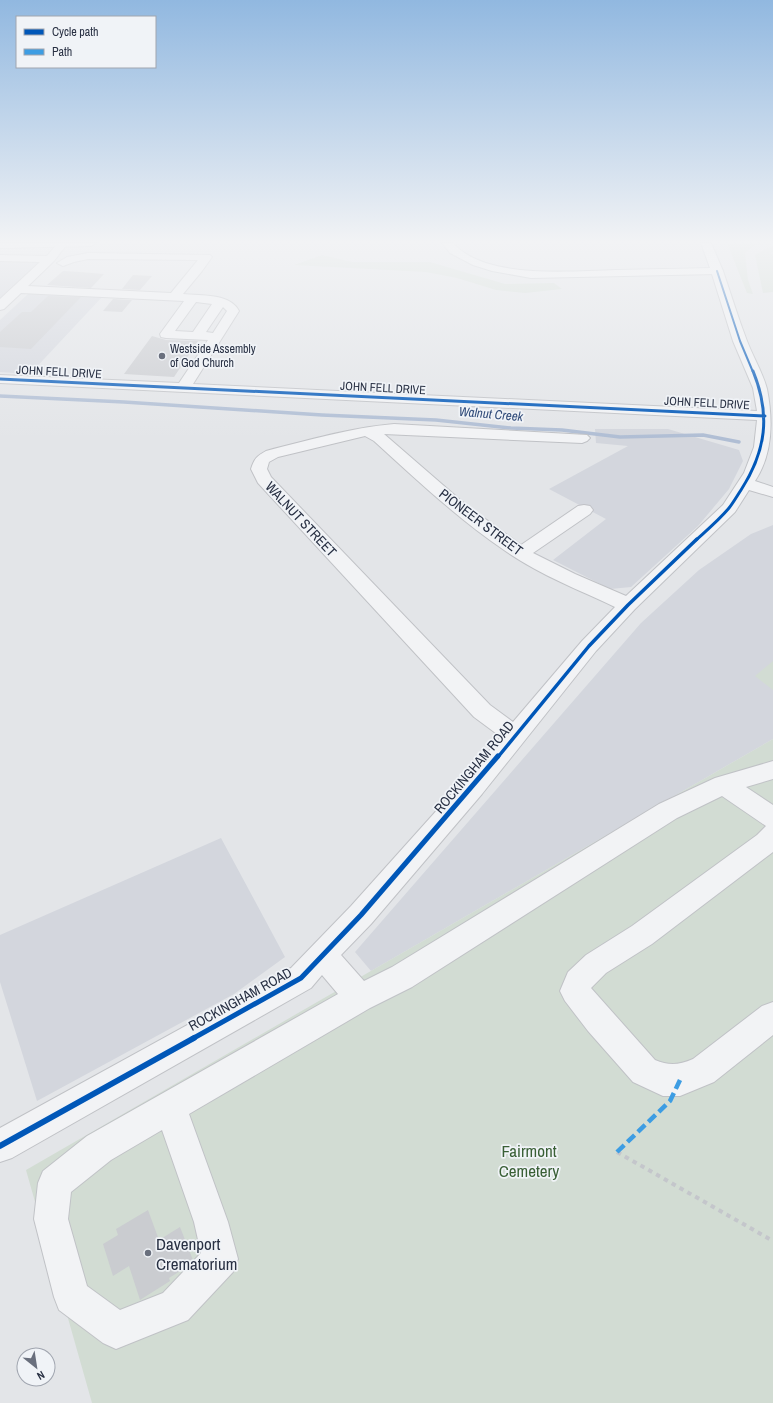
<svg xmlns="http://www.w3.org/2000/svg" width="773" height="1403" font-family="'Archivo Narrow',sans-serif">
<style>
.built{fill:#d3d6dd}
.green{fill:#d2dcd3}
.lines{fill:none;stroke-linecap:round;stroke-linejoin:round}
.stream{stroke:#b0bed4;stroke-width:3.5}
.building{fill:#caccd0}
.minor-casing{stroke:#c0c2c6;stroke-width:2}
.major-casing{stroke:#bec1c6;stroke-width:2}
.path{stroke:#c4c6cb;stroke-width:4;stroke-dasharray:4.5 4.5;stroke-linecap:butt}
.minor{fill:#f2f3f5;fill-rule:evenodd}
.major{fill:#f6f6f7;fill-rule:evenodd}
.quiet{stroke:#3d9de3;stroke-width:4.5;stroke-dasharray:10 4.5;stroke-linecap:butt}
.cycleway-far4-casing{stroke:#f0f3f7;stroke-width:3.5}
.cycleway-far3-casing{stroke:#f0f3f7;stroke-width:5}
.cycleway-far2-casing{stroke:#f0f3f7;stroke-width:6}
.cycleway-far1-casing{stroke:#f0f3f7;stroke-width:8}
.cycleway-casing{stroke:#f0f3f7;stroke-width:9}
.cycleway-far4{stroke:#0057b8;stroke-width:2}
.cycleway-far3{stroke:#0057b8;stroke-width:3}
.cycleway-far2{stroke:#0057b8;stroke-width:3.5}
.cycleway-far1{stroke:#0057b8;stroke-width:5}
.cycleway{stroke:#0057b8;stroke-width:6}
.poi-dot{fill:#696f7d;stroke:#f0f3f7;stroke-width:1.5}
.labels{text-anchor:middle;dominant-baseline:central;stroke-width:3.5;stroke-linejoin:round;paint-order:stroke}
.far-poi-label{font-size:12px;fill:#283043;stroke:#f0f3f7;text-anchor:start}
.far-street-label{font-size:12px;fill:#283043;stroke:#f0f3f7}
.far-water-label{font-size:13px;font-style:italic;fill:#304b79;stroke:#f0f3f7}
.street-label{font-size:14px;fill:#283043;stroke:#f0f3f7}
.near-park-label{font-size:17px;fill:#395f35;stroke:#f0f3f7}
.near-poi-label{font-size:17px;fill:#283043;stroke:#f0f3f7;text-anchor:start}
</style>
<rect width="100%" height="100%" fill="#e3e5e8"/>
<path class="built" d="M42 260 0 299V261Z
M28 294 102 297 30 374 0 372V320Z
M595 429H668L739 450 743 461 729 489 698 526 631 587 610 589 553 560 606 519 549 489 628 446 596 443Z
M773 525V739L371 971 355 952 641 623 699 570 751 534Z
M221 838 285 957 234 994 37 1101 0 982V935Z"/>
<path class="green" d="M727 243H772L755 245 745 253 748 280 753 294 747 293Z
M773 247V252L770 253 773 255V292L763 293 755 255 767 248Z
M322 255 352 262H430L505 284 554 283 562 289 525 293 496 290 457 278 426 272 294 265Z
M773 661V690L755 676Z
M773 739V1403H92L26 1170Z"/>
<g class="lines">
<path class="stream" d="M0 396 124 402 322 415 436 420 511 428 562 430 620 437 703 435 739 442"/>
</g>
<path class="building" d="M63 271 80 272 104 274 91 288 47 285Z
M133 275 152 276 140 290 122 289Z
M48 296 81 297 31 349 0 347V332L22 312H31Z
M113 299 132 300 122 312 103 311Z
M152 336 166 340 198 341 174 377 124 374Z
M148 1210 159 1240 180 1227 193 1260 185 1268 169 1278 170 1281 140 1300 129 1266 113 1276 103 1244 118 1235 116 1229Z"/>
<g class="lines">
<g class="minor-casing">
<path id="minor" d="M58 243H68L54 261 28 286 171 293 198 260 88 259 74 262 63 266 57 263 67 257 88 253 210 255 212 257 202 271 183 294C201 296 230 293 239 311L193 384 757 411 753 388 733 341 711 271 713 269H721L723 271C731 294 738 318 747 341 753 357 763 373 767 389 773 420 773 454 755 481L773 487V497L749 490 735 512 635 609 596 651 482 794 371 924 341 955 364 981 392 967 659 804 715 778 773 761V779L746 787 773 805V852L652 944 606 973 591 988 655 1060C669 1066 679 1065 693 1059L762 1006 773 1002V1035L714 1082 680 1096H663L633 1082 588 1031 565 1001 560 991 568 972 586 955 632 926 757 835 766 826 722 796 677 818 412 987 370 1008 189 1114 228 1222 238 1259 233 1272 188 1320 116 1349 103 1343 59 1310 54 1297 34 1219 38 1183 43 1171 87 1136 338 994 322 975 311 988 12 1158 0 1162V1128L291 968 351 906 464 780 501 737 474 717 258 483 251 469C254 459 257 456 266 451 309 440 350 428 394 424L587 435 590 438 587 441 582 443 384 434 466 505 521 545 578 506 584 505 590 506 593 510 590 514 533 553 575 574 626 596 723 505 744 473 754 447 757 420 0 383V375L179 383 208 340 166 338 161 337 160 334 184 301 21 293 4 309 0 310V299L40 262 0 261V255L47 256ZM196 302 212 304 193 332 175 331ZM223 307 227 311 213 333 206 332ZM365 436 374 441C416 479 457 518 504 550 538 574 577 589 615 607L582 641 513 722 490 705 271 477 267 469 269 462 278 457ZM162 1130 194 1222 201 1253 163 1293 120 1310 87 1286 68 1219 71 1192 111 1160Z"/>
</g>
<g class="major-casing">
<path id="major" d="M0 243H96L91 246 0 248Z
M442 243H453C485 280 571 271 616 270 647 269 679 269 710 268L701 243H711L723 271 721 273 717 274 531 278 492 271 473 265 450 253Z"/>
</g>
<path class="path" d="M617 1152 773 1241"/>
<use href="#minor" class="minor"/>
<use href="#major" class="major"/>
<path class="quiet" d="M617 1152 670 1101 680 1080"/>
<g class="cycleway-far4-casing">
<path id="cycleway-far4" d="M717 271 740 341 753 372"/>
</g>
<g class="cycleway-far3-casing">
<path id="cycleway-far3" d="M0 379 765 416
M696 540C707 530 719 520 729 508 733 503 737 496 741 490 766 451 771 415 753 371"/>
</g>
<g class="cycleway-far2-casing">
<path id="cycleway-far2" d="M498 757 589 646 628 605 697 539"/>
</g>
<g class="cycleway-far1-casing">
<path id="cycleway-far1" d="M192 1039 301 978 361 915 498 756"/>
</g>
<g class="cycleway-casing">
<path id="cycleway" d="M0 1146 194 1038"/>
</g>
<use href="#cycleway-far4" class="cycleway-far4"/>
<use href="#cycleway-far3" class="cycleway-far3"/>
<use href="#cycleway-far2" class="cycleway-far2"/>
<use href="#cycleway-far1" class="cycleway-far1"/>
<use href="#cycleway" class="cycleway"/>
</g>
<linearGradient id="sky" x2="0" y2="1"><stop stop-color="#91b8e0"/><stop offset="0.55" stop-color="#f2f3f5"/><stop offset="1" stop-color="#f2f3f5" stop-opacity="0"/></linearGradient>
<rect width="773" height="439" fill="url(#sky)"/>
<g class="poi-dot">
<circle cx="162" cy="356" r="4"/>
<circle cx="148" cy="1253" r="4"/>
</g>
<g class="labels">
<g class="far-poi-label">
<text x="170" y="349">Westside Assembly<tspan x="170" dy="14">of God Church</tspan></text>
</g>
<g class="far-street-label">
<text transform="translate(59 372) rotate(3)">JOHN FELL DRIVE</text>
<text transform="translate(383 388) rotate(3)">JOHN FELL DRIVE</text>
<text transform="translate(707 403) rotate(3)">JOHN FELL DRIVE</text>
</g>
<g class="far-water-label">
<text transform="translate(491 414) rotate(5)">Walnut Creek</text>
</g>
<g class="street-label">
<text transform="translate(301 519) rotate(47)">WALNUT STREET</text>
<text transform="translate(481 522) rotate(37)">PIONEER STREET</text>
<text transform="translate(474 767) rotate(-50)">ROCKINGHAM ROAD</text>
<text transform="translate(240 999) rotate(-29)">ROCKINGHAM ROAD</text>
</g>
<g class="near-park-label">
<text x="529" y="1150">Fairmont<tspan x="529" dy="20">Cemetery</tspan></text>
</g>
<g class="near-poi-label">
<text x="156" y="1243">Davenport<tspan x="156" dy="20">Crematorium</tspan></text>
</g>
</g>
<rect x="16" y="16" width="140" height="52" fill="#f0f3f7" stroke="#a0a5af"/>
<rect x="24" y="29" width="20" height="6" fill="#0057b8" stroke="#a0a5af"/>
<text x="52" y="36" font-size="12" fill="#283043">Cycle path</text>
<rect x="24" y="49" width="20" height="6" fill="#3d9de3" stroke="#a0a5af"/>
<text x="52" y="56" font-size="12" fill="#283043">Path</text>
<g transform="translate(36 1367) rotate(150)"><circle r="19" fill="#f0f3f7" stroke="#a0a5af"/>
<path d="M0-3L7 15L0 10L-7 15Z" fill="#696f7d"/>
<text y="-6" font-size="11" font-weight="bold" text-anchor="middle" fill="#283043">N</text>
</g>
</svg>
